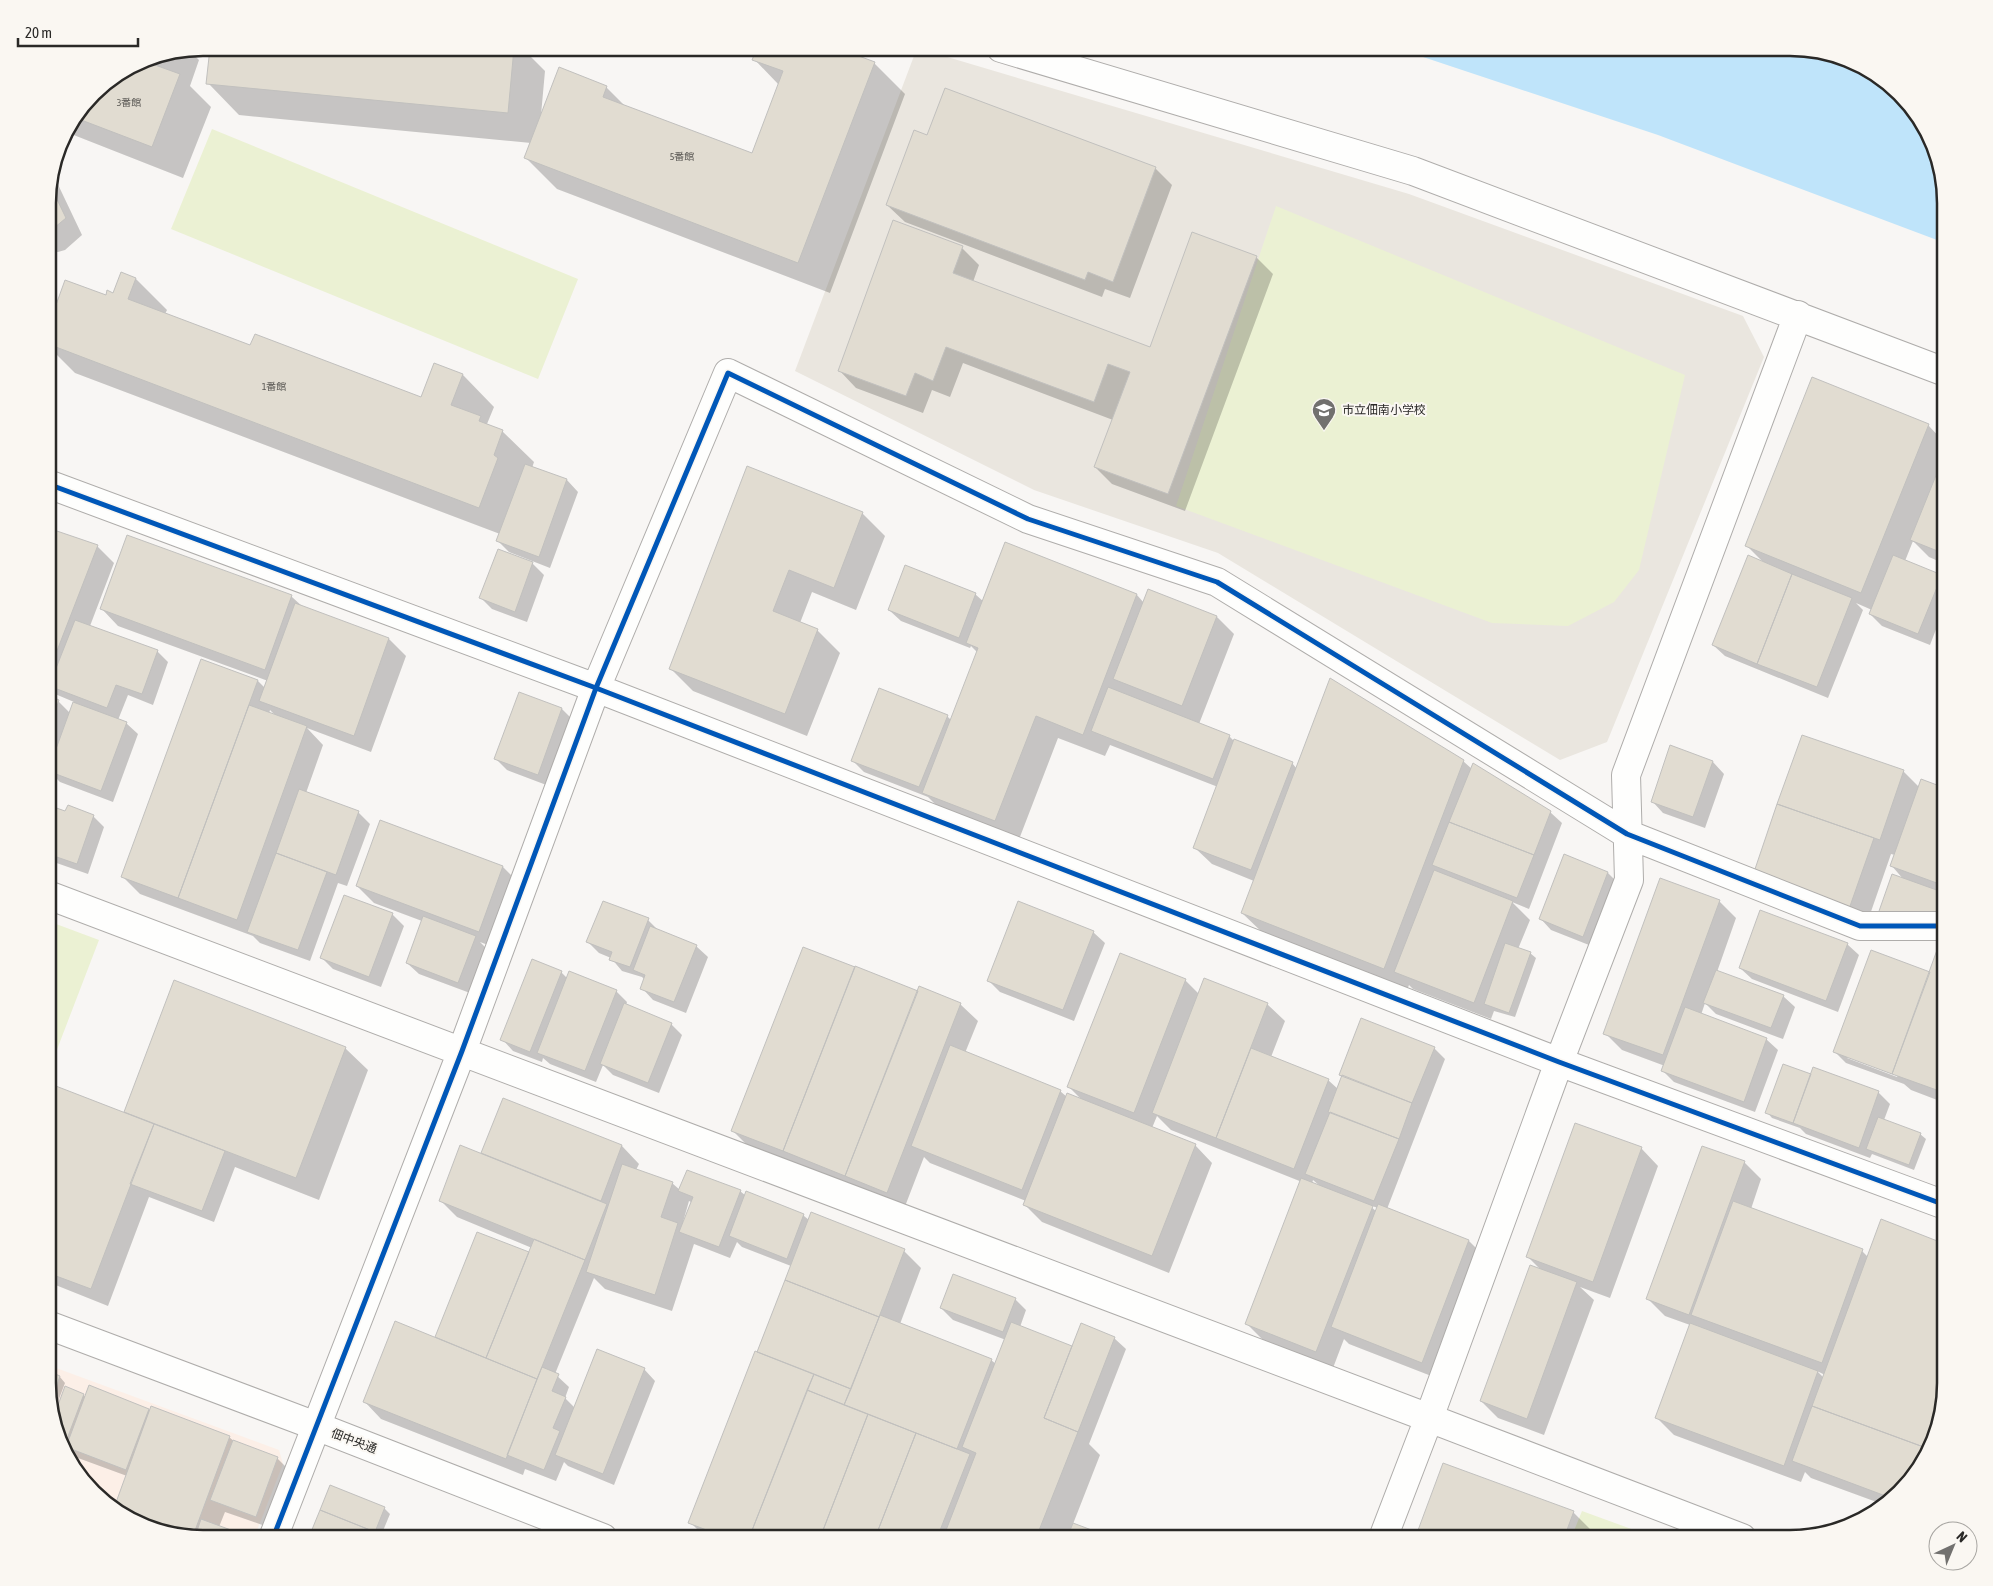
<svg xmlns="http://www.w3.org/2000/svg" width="1993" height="1586" font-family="'Asap Condensed','Noto Sans JP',sans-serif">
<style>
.industrial{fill:#fcefe7}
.built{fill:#eae6df}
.green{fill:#ebf1d3}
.water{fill:#bfe4fa}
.shadow{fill:#0003;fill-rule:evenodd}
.building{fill:#e1dcd1;stroke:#c1c0be}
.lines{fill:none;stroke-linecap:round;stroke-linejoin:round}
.minor-casing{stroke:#afadab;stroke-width:30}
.tertiary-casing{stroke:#afadab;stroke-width:30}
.minor{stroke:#fefefd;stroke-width:28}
.tertiary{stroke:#fefefd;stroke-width:28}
.cycleway-casing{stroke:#faf7f2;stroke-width:8}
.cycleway{stroke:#0057b8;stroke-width:5}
.labels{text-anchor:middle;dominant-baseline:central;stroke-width:4;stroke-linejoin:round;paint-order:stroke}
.number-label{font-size:10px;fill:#585652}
.poi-label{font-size:12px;fill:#2a2927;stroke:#faf7f2;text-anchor:start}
.street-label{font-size:12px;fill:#2a2927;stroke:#faf7f2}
.rim{fill:none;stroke:#2a2927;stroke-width:2.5}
</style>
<rect width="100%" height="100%" fill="#f8f6f4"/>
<path class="industrial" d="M48 1365 279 1450 283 1464 254 1538H203L144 1527 101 1500 63 1451 48 1392Z"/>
<path class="built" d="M917 48 1409 194 1743 316 1764 357 1607 742 1560 760 1218 553 1034 490 795 371Z"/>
<path class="green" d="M212 129 578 279 538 379 171 229Z
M1276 206 1685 375 1639 570 1614 602 1568 626 1492 623 1176 506Z
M48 921 99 940 48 1073Z
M1582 1511 1656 1538H1571Z"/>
<path class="water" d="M1396 48H1790L1849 59 1892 86 1930 135 1945 204V243L1658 135Z"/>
<path class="shadow" d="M211 48H522L545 71 541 115 606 87 626 107 753 155 779 85 754 59 758 48 784 57 788 48H834L874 63 905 94 830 293 557 189 526 158 531 143 239 115 208 83Z
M189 50 199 60 190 86 211 107 183 178 66 132 100 86 144 59Z
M927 137 1155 168 1172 185 1130 298 1105 289 1102 297 905 222 887 205Z
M53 174 82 235 65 250 58 252H48V193Z
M962 248 979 265 973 282 1151 348 1256 257 1273 274 1185 511 1112 484 1095 467 1113 420 963 363 950 397 932 390 923 413 856 388 839 370Z
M136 279 167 310 165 314 251 346 422 399 434 365 463 375 494 407 487 424 502 431 534 462 532 468 567 480 578 492 550 568 509 552 498 541 500 534 75 373 48 346V331L66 281 106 296 113 295Z
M1928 425 1945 443V564L1929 557 1913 541 1905 561 1942 576 1945 580V606L1930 645 1882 626 1870 614 1872 610 1856 603 1863 610 1828 698 1725 656 1713 645 1765 564 1746 545Z
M747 468 862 513 885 536 856 610 812 592 800 623 817 630 840 653 807 736 693 691 670 668Z
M48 522 50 525 49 529 97 546 114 563 90 626 157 651 168 662 153 705 128 695 118 720 126 723 138 734 113 802 60 782 55 777 48 800V697L58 701 70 713 74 702 48 691Z
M128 536 292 597 303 607 389 639 406 656 371 752 307 728 323 745 306 793 358 812 370 824 347 886 338 883 310 961 260 943 253 936 140 894 123 877 258 681 265 688 268 681 118 626 101 608ZM270 710 277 717 269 714Z
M532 563 544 575 527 622 492 609 481 598Z
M1149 590 1217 617 1234 634 1199 724 1229 736 1235 742 1292 763 1297 769 1463 761 1472 769 1550 812 1562 823 1529 909 1512 902 1530 920 1518 949 1530 953 1536 958 1515 1017 1494 1011 1491 1019 1413 989 1409 985 1407 990 1265 935 1242 913 1254 881 1212 864 1194 847 1218 787 1110 745 1105 756 1058 738 1018 842 946 815 928 797 864 772 852 760 947 716 952 721 978 653 971 646 970 648 901 621 889 610 975 594 984 602 1137 595 1144 603Z
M562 709 573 720 549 786 507 770 496 759Z
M1803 736 1903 771 1919 787 1922 780 1945 789V927L1891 865 1895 855 1891 854 1866 926 1754 874Z
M1671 747 1713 762 1724 774 1705 828 1663 813 1652 801Z
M48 806 66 813 93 816 104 827 88 874 48 860Z
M503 867 520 884 496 948 480 942 486 948 470 993 419 974 407 963 422 921 374 903 357 886Z
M1608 873 1619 884 1594 947 1551 930 1540 918Z
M1719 901 1736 918 1717 972 1783 996 1795 1007 1783 1039 1716 1014 1705 1003 1701 1015 1766 1039 1778 1050 1755 1112 1674 1082 1663 1071 1665 1066 1622 1050 1605 1033Z
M392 914 404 926 381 987 333 969 322 958Z
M648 920 660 932 696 946 708 957 686 1013 653 1000 642 988 645 980 642 977 622 971 611 958 599 953 588 942Z
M1093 932 1105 943 1074 1021 1000 992 988 980Z
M1847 944 1859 955 1838 1012 1752 979 1740 968Z
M1938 952 1945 955V1103L1911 1090 1904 1084 1846 1063 1835 1052 1930 973ZM1847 1056 1898 1075 1897 1077 1847 1058Z
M561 972 568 979 616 991 627 1002 626 1005 671 1024 682 1035 659 1093 613 1075 603 1065 596 1082 550 1064 543 1058 542 1062 513 1051 502 1039Z
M1185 980 1199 994 1267 1004 1285 1021 1271 1057 1328 1080 1338 1089 1434 1048 1445 1059 1387 1209 1469 1241 1486 1258 1439 1379 1349 1344 1344 1339 1333 1368 1263 1340 1246 1323 1302 1182 1171 1130 1157 1116 1152 1128 1195 1145 1212 1163 1169 1273 1042 1222 1025 1205 1026 1201 930 1163 924 1157 904 1209 750 1148 733 1131 918 993 960 1004 978 1021 965 1053 1060 1091 1067 1097 1083 1101 1069 1087ZM1313 1180 1321 1187 1312 1184ZM1369 1205 1378 1208 1377 1212Z
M345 1048 368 1070 319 1200 235 1167 214 1222 149 1197 108 1306 48 1282 49 1085 129 1115 125 1112Z
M1811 1076 1878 1092 1890 1104 1884 1120 1920 1134 1926 1139 1914 1170 1872 1154 1870 1158 1806 1134 1800 1128 1772 1118 1767 1112Z
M504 1099 622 1146 639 1164 636 1170 672 1183 680 1190 740 1191 746 1196 747 1193 804 1216 809 1220 904 1251 921 1268 900 1324 991 1360 996 1364 1006 1340 953 1320 941 1308 1015 1299 1026 1310 1020 1327 1073 1347 1114 1338 1126 1349 1089 1444 1100 1455 1073 1524 1109 1538H706L690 1522 791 1266 742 1247 737 1242 730 1258 694 1244 672 1311 605 1289 594 1278 555 1374 569 1387 565 1398 575 1408 644 1369 655 1381 614 1485 568 1466 564 1462 556 1481 525 1469 523 1475 381 1419 364 1401 441 1341 436 1337 529 1254 532 1248 457 1217 440 1200 482 1155ZM689 1201 691 1202 685 1222H683Z
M1641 1148 1658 1166 1610 1298 1580 1287 1594 1300 1544 1435 1498 1418 1481 1401 1542 1271 1528 1257Z
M1744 1162 1761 1179 1751 1209 1862 1251 1868 1257 1881 1221 1945 1245V1383L1934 1442 1907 1485 1882 1504 1811 1478 1805 1472 1801 1482 1674 1435 1657 1418 1690 1325 1665 1316 1648 1299ZM1817 1371 1825 1375 1824 1378Z
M48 1373 60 1377 65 1383 54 1412 56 1413 83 1395 86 1397 148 1410 229 1437 235 1442 277 1458 289 1470 268 1527 225 1512 219 1527 249 1538H203L144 1527 115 1508 127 1476 78 1458 67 1446 68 1443 60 1440 48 1392Z
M1444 1464 1573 1512 1590 1529 1587 1538H1416Z
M330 1487 385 1509 390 1514 380 1538H322L312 1531Z"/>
<path class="building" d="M210 48H514L508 113 206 84Z
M757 48H763L784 55 787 48H837L875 62 798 263 524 158 559 67 607 86 603 97 752 153 783 71 752 60Z
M158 57 155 65 180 74 152 147 76 118 100 86 144 59Z
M945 88 1156 167 1113 282 1088 272 1085 280 886 205 914 130 927 135Z
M50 185 66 218 48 233V193Z
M893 220 963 246 953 273 1150 347 1192 232 1257 256 1168 494 1094 467 1130 372 1108 364 1094 402 946 347 933 381 915 373 906 396 838 371Z
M121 272 136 278 128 299 250 345 255 334 421 397 434 363 463 374 451 405 481 416 479 421 503 430 494 455 498 458 479 508 48 344V327L65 280 106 295 107 290 113 293Z
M1812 377 1929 424 1861 593 1745 546Z
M1945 453V554L1910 540Z
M525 464 567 479 539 557 496 541Z
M747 466 863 512 834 588 789 570 773 611 818 629 785 714 669 669Z
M48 528 98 545 48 674Z
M127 535 292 595 265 670 100 609Z
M1005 542 1137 594 1083 735 1036 716 995 821 922 793 978 648 966 643Z
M498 549 533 562 515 612 479 598Z
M1748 555 1792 574 1757 664 1712 645Z
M1893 555 1942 575 1918 634 1869 614Z
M905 565 976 593 959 638 888 610Z
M1792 574 1852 598 1817 687 1757 664Z
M1148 589 1217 616 1182 706 1113 679Z
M295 603 389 638 354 736 259 701Z
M75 620 158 650 142 694 116 685 107 708 49 686Z
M201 659 258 680 178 898 121 877Z
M1330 678 1464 760 1384 969 1241 913Z
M1108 687 1230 735 1213 779 1091 731Z
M879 688 948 715 919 787 851 761Z
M519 692 562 708 538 775 494 759Z
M48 695 59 700 48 733Z
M73 702 127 722 101 791 48 771Z
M249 705 307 726 237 920 178 898Z
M1802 735 1904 770 1880 840 1777 804Z
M1234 739 1293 762 1251 870 1193 848Z
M1670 745 1713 761 1693 817 1651 802Z
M1473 763 1551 811 1534 855 1449 822Z
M1921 779 1945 788V886L1890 866Z
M299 789 359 811 336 875 276 853Z
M1777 804 1874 838 1849 909 1753 875Z
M48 805 65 811 68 805 94 815 77 864 48 854Z
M380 820 503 866 479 932 356 886Z
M1449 822 1534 855 1517 898 1432 865Z
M276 853 327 872 298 950 247 932Z
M1564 854 1608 872 1583 937 1539 919Z
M1434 870 1513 901 1474 1003 1394 972Z
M1892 874 1945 893 1944 916 1878 914Z
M1660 878 1720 900 1663 1055 1603 1034Z
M344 895 393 913 369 977 320 958Z
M603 901 649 918 630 967 609 960 612 952 586 942Z
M1018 901 1094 931 1063 1010 987 981Z
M1760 910 1848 943 1826 1001 1739 968Z
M423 916 476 936 458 983 406 963Z
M650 926 697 945 674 1002 640 989 645 975 633 970Z
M1505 943 1531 952 1509 1013 1484 1004Z
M803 947 855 967 783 1151 731 1131Z
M1871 950 1930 972 1892 1074 1833 1052Z
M1937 950 1945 953V1093L1892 1074Z
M1120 953 1186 979 1134 1113 1067 1087Z
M532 959 562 971 530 1052 500 1040Z
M855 966 918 991 845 1176 783 1151Z
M1716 970 1784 995 1771 1028 1703 1003Z
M569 971 617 990 585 1071 537 1053Z
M1204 978 1268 1003 1216 1138 1152 1113Z
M174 980 346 1047 296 1178 124 1112Z
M919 986 961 1003 887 1193 845 1176Z
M624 1003 672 1023 648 1083 600 1064Z
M1685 1007 1767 1038 1744 1102 1661 1071Z
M1361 1018 1435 1047 1412 1103 1339 1075Z
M950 1045 1061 1090 1022 1190 911 1146Z
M1251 1048 1329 1079 1294 1169 1216 1138Z
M1783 1064 1811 1074 1793 1123 1765 1113Z
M1813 1067 1879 1091 1859 1148 1793 1123Z
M1342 1075 1412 1103 1399 1139 1328 1112Z
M48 1083 154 1124 91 1289 48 1273Z
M1067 1093 1196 1144 1152 1256 1023 1205Z
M503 1098 622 1145 601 1201 481 1153Z
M1330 1112 1399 1139 1374 1201 1305 1174Z
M1878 1117 1921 1133 1909 1165 1866 1149Z
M1575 1123 1642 1147 1593 1282 1526 1257Z
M154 1124 225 1151 202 1211 130 1184Z
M460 1145 607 1204 585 1260 439 1201Z
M1702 1146 1745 1161 1689 1315 1646 1299Z
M622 1164 673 1182 661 1217 678 1223 655 1295 586 1272Z
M687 1170 741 1190 719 1247 679 1232 693 1197 678 1191Z
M1301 1178 1373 1206 1316 1352 1245 1324Z
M746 1191 804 1214 787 1259 729 1236Z
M1733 1201 1863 1249 1822 1363 1691 1315Z
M1378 1204 1469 1240 1422 1363 1331 1327Z
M811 1212 905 1249 879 1317 785 1280Z
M1881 1219 1945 1244V1383L1934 1442 1929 1449 1812 1406Z
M477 1232 529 1252 486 1358 435 1337Z
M534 1239 585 1260 537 1379 486 1358Z
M1530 1265 1577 1282 1527 1419 1480 1401Z
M953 1274 1016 1298 1003 1332 940 1308Z
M785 1280 879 1317 851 1389 757 1352Z
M880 1315 992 1359 957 1449 844 1405Z
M395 1321 537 1379 506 1459 363 1402Z
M1011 1322 1072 1346 1044 1418 1078 1432 1036 1538H943L976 1453 962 1447Z
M1081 1323 1115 1337 1078 1432 1044 1418Z
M1690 1323 1818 1371 1784 1466 1655 1418Z
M597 1349 645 1368 603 1474 555 1455Z
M755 1351 814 1374 749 1538H728L688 1523Z
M542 1367 559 1374 552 1391 566 1397 553 1428 560 1431 544 1470 507 1455Z
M48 1371 60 1376 51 1402 48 1392Z
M814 1374 851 1389 844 1405 807 1390Z
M89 1385 149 1409 126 1470 66 1447Z
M65 1386 84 1394 67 1439 60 1437 54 1416Z
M807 1390 868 1414 820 1538H749Z
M151 1406 230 1436 193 1536 144 1527 114 1508Z
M1812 1406 1929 1449 1907 1485 1891 1498 1792 1461Z
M868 1414 916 1433 875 1538H820Z
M916 1433 970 1454 937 1538H875Z
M233 1440 278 1457 256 1517 210 1500Z
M1443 1463 1574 1511 1564 1538H1433L1417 1533Z
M330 1485 385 1507 375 1532 320 1510Z
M320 1510 375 1532 373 1538H328L311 1532Z
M201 1519 250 1537 249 1538 195 1537Z
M1073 1523 1113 1538H1067Z
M441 1531 459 1538H438Z
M1417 1533 1433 1538H1415Z"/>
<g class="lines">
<g class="minor-casing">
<path id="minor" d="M1001 48 1413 171 1945 372
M48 484 596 688 1559 1062 1945 1205
M48 895 1429 1418 1742 1538
M273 1538 462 1051 596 688 728 373 1028 519 1217 582 1627 834 1860 926H1945
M1383 1538 1429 1418 1559 1062 1629 880 1626 775 1798 315"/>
</g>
<g class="tertiary-casing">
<path id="tertiary" d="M48 1325 316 1426 603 1538"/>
</g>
<use href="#minor" class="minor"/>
<use href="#tertiary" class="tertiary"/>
<g class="cycleway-casing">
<path id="cycleway" d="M48 484 596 688 1559 1062 1945 1205
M273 1538 462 1051 596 688 728 373 1028 519 1217 582 1627 834 1860 926H1945"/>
</g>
<use href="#cycleway" class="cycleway"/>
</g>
<defs>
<g id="school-pin" transform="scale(1.25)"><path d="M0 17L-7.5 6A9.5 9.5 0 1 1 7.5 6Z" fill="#72716f" stroke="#faf7f2"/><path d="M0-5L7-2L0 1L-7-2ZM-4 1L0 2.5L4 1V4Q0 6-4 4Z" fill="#fff"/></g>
</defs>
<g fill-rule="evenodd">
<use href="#school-pin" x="1324" y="410"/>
</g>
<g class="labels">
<g class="number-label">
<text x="129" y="102">3番館</text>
<text x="682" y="156">5番館</text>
<text x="274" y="386">1番館</text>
</g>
<g class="poi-label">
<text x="1342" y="410">市立佃南小学校</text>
</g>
<g class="street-label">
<text transform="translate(354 1441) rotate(21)">佃中央通</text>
</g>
</g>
<path d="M0 0H1993V1586H0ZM203 56H1790A147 147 0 0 1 1937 203V1383A147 147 0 0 1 1790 1530H203A147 147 0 0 1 56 1383V203A147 147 0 0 1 203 56Z" fill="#faf7f2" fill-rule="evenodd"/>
<path class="rim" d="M203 56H1790A147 147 0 0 1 1937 203V1383A147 147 0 0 1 1790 1530H203A147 147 0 0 1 56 1383V203A147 147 0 0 1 203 56Z"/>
<g transform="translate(1953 1546) rotate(44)"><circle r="24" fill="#faf7f2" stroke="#a7a5a1"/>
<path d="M0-4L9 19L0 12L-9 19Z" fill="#72716f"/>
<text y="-8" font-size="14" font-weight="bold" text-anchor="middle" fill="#2a2927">N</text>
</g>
<path d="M18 38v8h120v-8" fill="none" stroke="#2a2927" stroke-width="2.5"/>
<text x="25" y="38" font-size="15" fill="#2a2927" stroke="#faf7f2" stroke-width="4" paint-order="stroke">20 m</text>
</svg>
